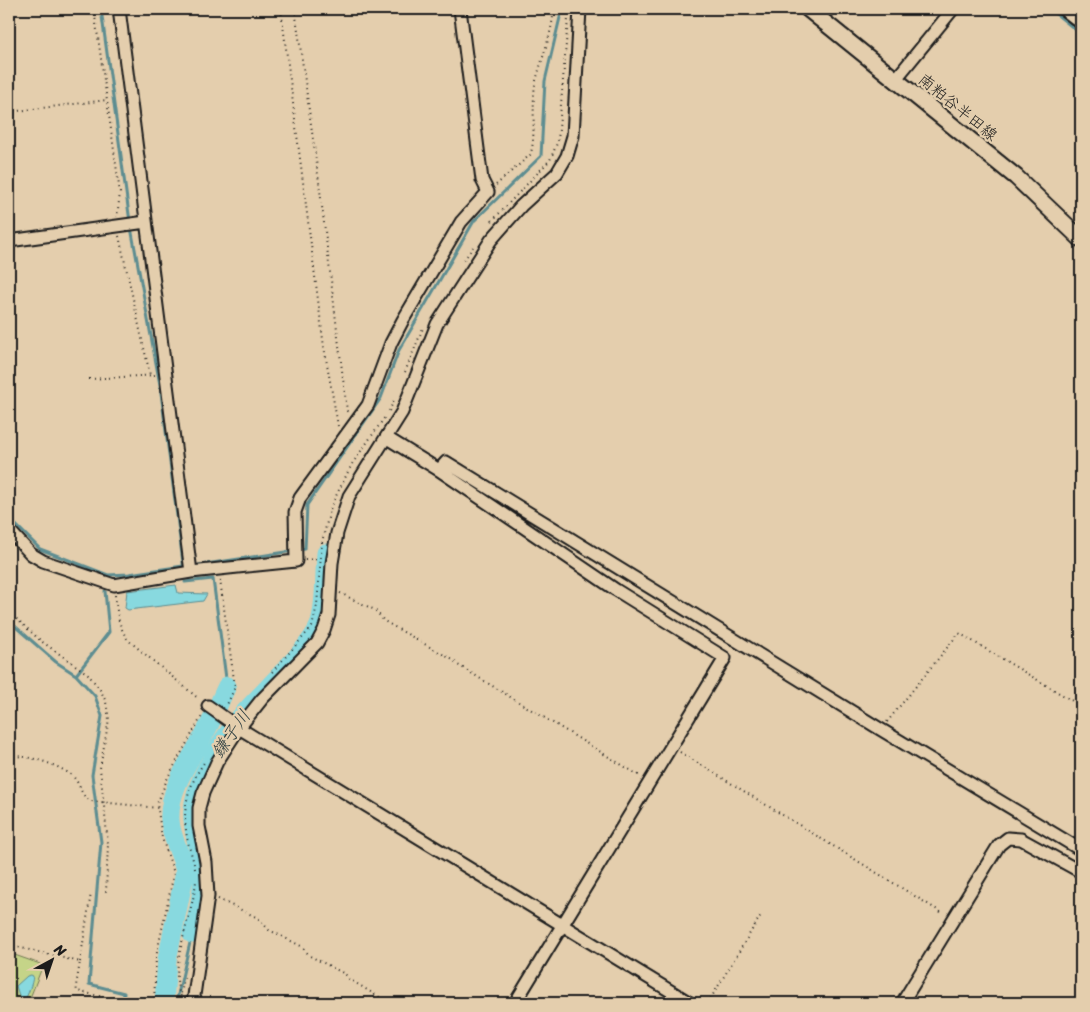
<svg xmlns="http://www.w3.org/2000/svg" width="1090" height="1012" font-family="Sriracha,'Klee One',sans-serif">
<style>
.green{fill:#c5d488;stroke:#707852}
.water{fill:#88d9df;stroke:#5d8d91}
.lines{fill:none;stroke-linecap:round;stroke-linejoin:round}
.stream{stroke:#5d8d91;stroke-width:3}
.river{stroke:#88d9df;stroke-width:19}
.minor-casing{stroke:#1c1c1c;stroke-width:15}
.major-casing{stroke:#1c1c1c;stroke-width:19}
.path{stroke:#1c1c1c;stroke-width:2;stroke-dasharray:1 4;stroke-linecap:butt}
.minor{stroke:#e4cead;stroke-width:11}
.major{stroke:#e4cead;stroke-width:15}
.labels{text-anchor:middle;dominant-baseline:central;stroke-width:4.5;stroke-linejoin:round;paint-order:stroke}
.street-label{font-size:16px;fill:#1c1c1c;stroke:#e4cead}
.water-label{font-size:18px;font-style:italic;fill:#324243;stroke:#e4cead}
</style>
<rect width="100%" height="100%" fill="#e4cead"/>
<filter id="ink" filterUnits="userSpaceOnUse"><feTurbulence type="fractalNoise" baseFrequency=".02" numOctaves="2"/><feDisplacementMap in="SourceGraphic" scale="10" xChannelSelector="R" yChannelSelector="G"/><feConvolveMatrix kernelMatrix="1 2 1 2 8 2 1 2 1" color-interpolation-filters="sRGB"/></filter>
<g filter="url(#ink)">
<path class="green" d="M9 953 43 965 28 1003H9Z"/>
<path class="water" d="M176 585 178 593 207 594 203 601 128 610 125 608 127 591Z
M31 975 33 976C32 985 28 994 24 1002H21L16 986 27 976Z"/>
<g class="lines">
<path class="stream" d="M101 9 130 222 160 385 184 570
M1050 9 1081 34
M9 518 40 549 108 575 129 574 183 566
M299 550 305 549 307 505 381 398 399 350 474 221 541 156 545 81 562 9
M199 565 293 551
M185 582 213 579 227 686
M105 591 109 632 76 675 95 696 102 716 92 775 101 842 89 984 124 993 123 1003
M9 621 56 662 76 675
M176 1003 192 934"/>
<path class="river" d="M192 934C198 915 204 892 202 871 196 828 183 816 205 772 215 752 228 731 243 714 260 694 315 644 320 622 326 600 324 575 326 553
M164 1003 167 960 185 872C182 854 171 839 170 820 168 787 193 757 207 729 215 715 220 700 227 686"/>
<g class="minor-casing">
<path id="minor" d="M119 9 191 572
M1063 9 1081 23
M895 80 953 9
M9 241 146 222
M387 438 439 470 616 590 725 658 515 1003
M439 470 446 462 880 729 1081 850
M9 530 31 554 43 561 114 585 191 572 296 561 295 512 300 498 368 405 391 343 403 320 461 222 488 192 482 180 460 9
M208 706 239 728 690 1003
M193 1003 208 896 206 862 199 826V808L203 793 217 762 239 728 262 699 317 643 324 630 329 615 332 563 337 533 349 496 402 412 437 324 491 240 521 206 557 173 567 156 573 136 580 9
M902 1003 999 845 1008 838 1021 839 1081 872"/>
</g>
<g class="major-casing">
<path id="major" d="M808 9 1016 177 1081 239"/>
</g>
<path class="path" d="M94 9 120 193 117 217
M281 9 324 347 338 426
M295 9 319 182 347 411 350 414
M9 112 107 100
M496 185 530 155C536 143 532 102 535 85 539 66 555 26 553 9
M492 221 550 160 558 141 568 19
M119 236 150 375
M464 260 473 247
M405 372 423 328
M89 379 156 375
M389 411 395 398
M1081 425V424
M305 560 318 559
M220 580 235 687 226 707
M340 593 375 610 384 621 453 660 458 665 640 776
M115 595C117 612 118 626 128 640L199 699
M9 612 41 641 88 674 101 691 106 702 109 719 100 768 108 844 106 892
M272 672 312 627 317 605 322 542 331 506 352 464 385 417
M887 722 959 633 1081 706
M680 752 944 914
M9 757C24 753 65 766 75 779 81 786 81 797 91 801L158 808
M195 869C193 856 187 844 186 830 182 805 191 780 206 760
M218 899 258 918 269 930 301 946 310 956 345 974 349 979 389 1003
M9 945 80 962 76 986 77 991 129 1003
M80 962 91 893
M181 996C167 972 194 910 196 881
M154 1003 156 957 174 873 162 838 157 804 168 777 202 716
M179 1003 185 974
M708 1003 761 915"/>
<use href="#minor" class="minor"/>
<use href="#major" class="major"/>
</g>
</g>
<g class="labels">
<g class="street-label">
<text transform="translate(958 107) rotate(39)">南粕谷半田線</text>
</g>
<g class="water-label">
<text transform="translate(231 734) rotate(-55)">鎌子川</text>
</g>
</g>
<rect width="1090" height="1012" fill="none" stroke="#e4cead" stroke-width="30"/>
<rect x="15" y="15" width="1060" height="982" fill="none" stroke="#1c1c1c" stroke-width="2" filter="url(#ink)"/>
<g transform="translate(52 960) rotate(40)" stroke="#e4cead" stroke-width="4" paint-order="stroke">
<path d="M0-4L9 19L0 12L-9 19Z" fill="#1c1c1c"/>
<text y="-8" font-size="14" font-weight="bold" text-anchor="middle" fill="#1c1c1c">N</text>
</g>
</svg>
